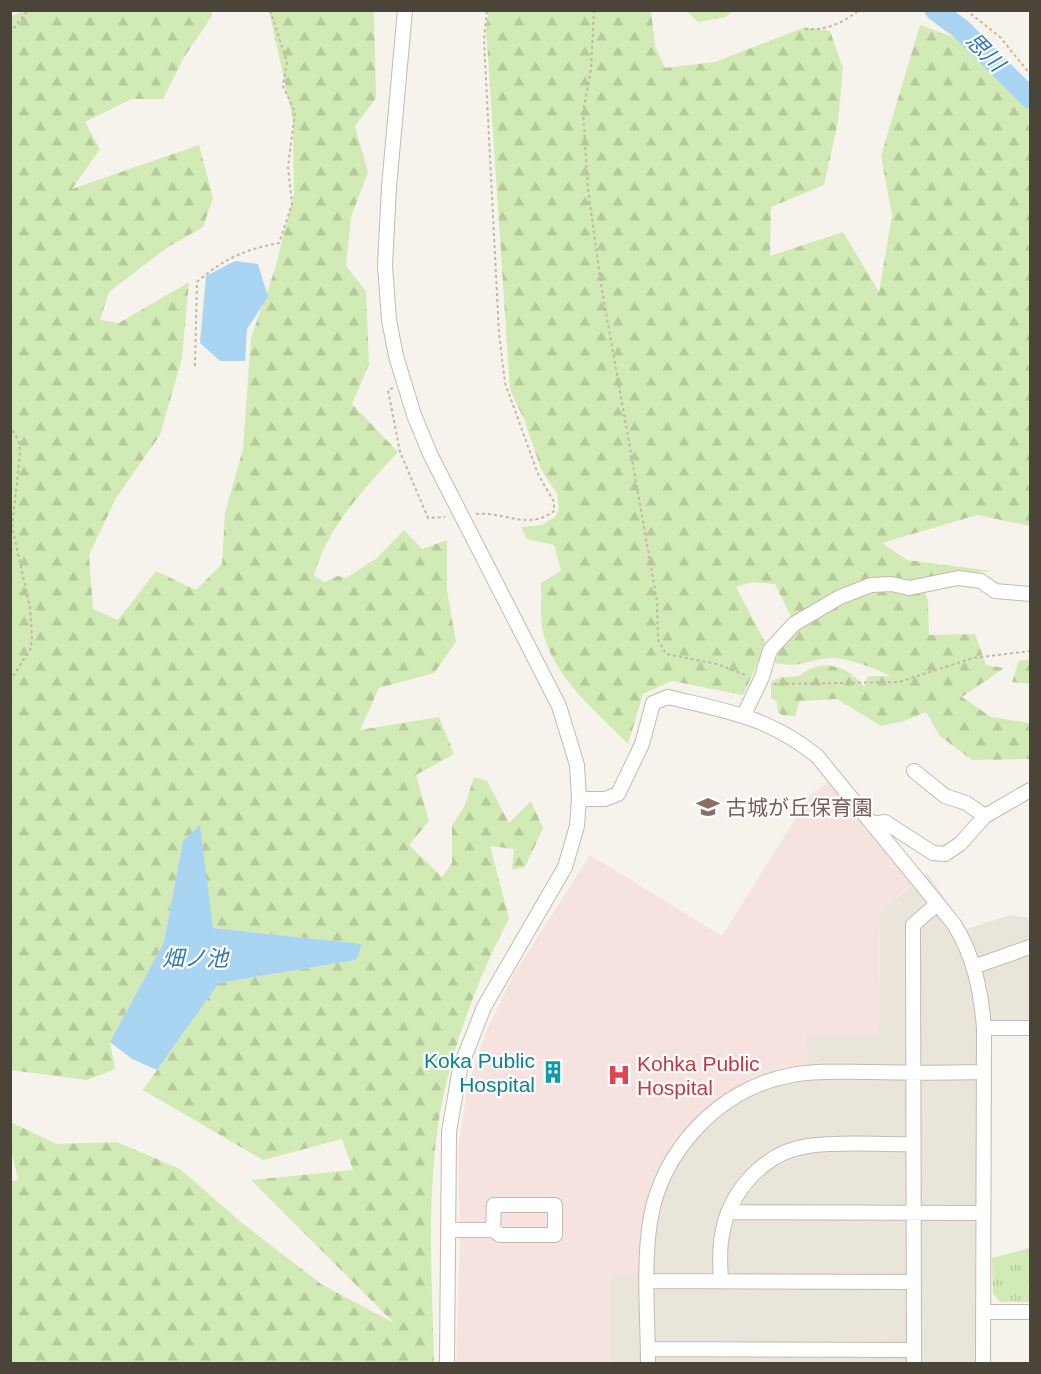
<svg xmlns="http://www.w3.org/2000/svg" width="1041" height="1374" font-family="Helvetica,'Noto Sans JP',sans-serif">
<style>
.residential{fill:#eae5da}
.medical{fill:#f6e3e0}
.forest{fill:url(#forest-firs)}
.park{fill:url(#park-tufts)}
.water{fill:#a9d4f2}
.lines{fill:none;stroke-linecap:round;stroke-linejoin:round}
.river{stroke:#a9d4f2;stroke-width:21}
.minor-casing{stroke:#c2bbae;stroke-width:16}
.path{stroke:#c4b79f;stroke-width:2;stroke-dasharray:3 3;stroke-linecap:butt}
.minor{stroke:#fff;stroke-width:14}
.labels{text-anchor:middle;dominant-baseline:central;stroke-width:4.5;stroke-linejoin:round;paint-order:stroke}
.education-label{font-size:21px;fill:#785e54;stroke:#fff;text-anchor:start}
.culture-label{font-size:21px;fill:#0d838f;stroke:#fff;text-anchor:end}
.health-label{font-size:21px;fill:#be3a42;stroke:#fff;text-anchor:start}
.water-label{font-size:22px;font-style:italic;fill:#2e7ab2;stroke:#fff}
</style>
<defs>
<pattern id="forest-firs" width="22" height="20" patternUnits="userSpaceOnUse" patternTransform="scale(1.5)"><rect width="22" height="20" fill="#d2eab5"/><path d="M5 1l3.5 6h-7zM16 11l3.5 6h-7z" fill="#b6ca9c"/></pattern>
<pattern id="park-tufts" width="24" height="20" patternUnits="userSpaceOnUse" patternTransform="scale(1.5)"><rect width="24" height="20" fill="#d2eab5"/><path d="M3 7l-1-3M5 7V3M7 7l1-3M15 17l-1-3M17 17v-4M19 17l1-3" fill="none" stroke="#b6ca9c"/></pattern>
</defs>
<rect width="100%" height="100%" fill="#f6f3ec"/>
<path class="residential" d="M927 873 966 929 1011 915 1030 918V1034L979 1035 975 1255 978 1363 611 1364V1274L670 1154 700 1116 736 1089 776 1071 808 1067 806 1035H879L880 912Z"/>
<path class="medical" d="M831 780 913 883 880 912 879 1035H807L808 1067 776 1071 736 1089 700 1116 683 1135 670 1154 642 1274 611 1275V1363L456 1364 460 1245 458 1149 468 1084 487 1030 514 974 590 855 722 936 811 794Z"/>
<path class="forest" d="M24 10 212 11V16L184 57 163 99H131L85 122 100 149 72 189 199 145 213 198 203 227 168 247 109 292 100 320 119 323 189 282 182 358 160 435 116 498 89 555 93 609 118 620 156 571 196 590 222 564 225 513 243 449 251 338 275 269 294 193 293 120 269 11H374L376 98 355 126 368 172 351 217 346 266 366 291 369 364 352 404 398 452C365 488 326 528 314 576L325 582 338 576 346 578 377 558 404 530 422 549 447 540V590L456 642 434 673 379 688 360 730 439 717 454 754 416 775 429 821 409 845 442 877 452 863V826L465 805 474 777 487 781 509 823 531 801 543 828 525 867 512 870 514 849 490 846 509 918C480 975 456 1035 443 1098 425 1184 432 1276 434 1363H11L10 1182 18 1179 11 1150V1122L56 1144 117 1142 180 1169 242 1223 321 1284 394 1323 251 1180 353 1170 342 1139 263 1160 143 1090 219 983 356 960 362 944 213 928 183 841 164 942 110 1042 115 1069 87 1080 10 1070 11 17Z
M489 11H651L655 46 665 68 715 62 805 27 830 31 843 68 838 122 824 185 771 207 770 256 843 232 879 292 892 215 881 156 920 25 998 53 1030 84V526L977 515 882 543 907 560 992 571 920 578 928 600 929 635 975 634 986 665 1004 668 962 697 991 717 1030 723V759L972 760 940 736 926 712 904 721 881 726 837 699 800 701 795 716 782 715 778 712 777 702 771 698V682C781 675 787 678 798 676 805 674 800 674 806 671 829 659 849 668 864 687L868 676H890C874 668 853 660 835 658 813 657 802 669 775 663L780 646 795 625 775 584 753 582 736 587 766 644 743 695 672 681 643 694 628 744C598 713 558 681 545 639 539 623 542 600 541 583L561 571 554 545 527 539 521 527 542 525 555 517 559 508 557 494 541 469 524 419 510 390 486 26Z
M686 11H733L725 17 698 22Z
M1019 660H1030V684L1012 682Z"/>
<path class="park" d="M1030 1248V1302H1000L993 1294 992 1258Z"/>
<path class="water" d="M235 261 258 264 268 297 247 329 245 361H220L200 343 206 276Z
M200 825 213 928 362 944 356 960 219 983 157 1070 132 1059 110 1042 164 942 183 841Z"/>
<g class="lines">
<path class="river" d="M935 10 961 29 1030 98"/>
<g class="minor-casing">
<path id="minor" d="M405 10 389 187 385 266 389 320 396 356 414 415 431 456 559 706 577 765 579 799 577 826 565 867 484 1007 460 1068 449 1132 447 1364
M744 715 762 677 770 650 794 624 840 597 871 585 892 584 909 588 958 578 981 581 995 591 1030 594
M914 771 945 796 966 803 985 816
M579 799H605L618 794 642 744 653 703 668 697C726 711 769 717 817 756L954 924C974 956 981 991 984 1028L983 1364
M872 824 885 822 933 853 945 854 960 844 985 816 1030 790
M973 967 1030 947
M984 1028H1030
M728 1212 983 1213
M449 1230H493L500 1235H555V1205H494L493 1230
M648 1281 913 1282
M721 1281C720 1266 719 1250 722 1235 729 1192 764 1152 808 1146 842 1141 879 1145 914 1144
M983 1312H1030
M648 1349 914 1350
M648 1364C648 1318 643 1268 650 1222 661 1150 720 1088 792 1075 818 1070 844 1072 870 1072 908 1073 946 1073 983 1072
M914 1364 913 925 937 904"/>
</g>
<path class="path" d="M594 10 591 69 583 112 588 189 601 284 657 601 658 640 666 654 717 664 748 676
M966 10 1000 37 1030 74
M805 29C825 31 843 23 859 10
M10 33 28 10
M195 366 197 282C223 259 246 249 279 243L292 204 288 167 295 112 283 86 287 62 270 10
M393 388 388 390 400 452 428 518 445 517
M10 425 19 442 20 454 12 527 30 607 32 636 31 648 10 681
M476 514C503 511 529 531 554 511V502L538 474 505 383 499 333 484 40 487 10
M774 684 899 682 973 658 1030 651"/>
<use href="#minor" class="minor"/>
</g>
<defs>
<g id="school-bare" transform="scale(1.8)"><path d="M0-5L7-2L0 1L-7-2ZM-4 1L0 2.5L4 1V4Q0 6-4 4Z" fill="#8d6e63" stroke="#fff" stroke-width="2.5" paint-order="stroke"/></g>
<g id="building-bare" transform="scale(1.8)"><path d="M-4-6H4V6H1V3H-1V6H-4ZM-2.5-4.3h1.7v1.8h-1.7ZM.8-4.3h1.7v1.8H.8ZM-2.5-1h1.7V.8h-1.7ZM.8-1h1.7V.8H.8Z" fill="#0f9aa8" stroke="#fff" stroke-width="2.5" paint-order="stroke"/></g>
<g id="hospital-bare" transform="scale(1.8)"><path d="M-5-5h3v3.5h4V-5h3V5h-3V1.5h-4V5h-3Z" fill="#e0444e" stroke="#fff" stroke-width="2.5" paint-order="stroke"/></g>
</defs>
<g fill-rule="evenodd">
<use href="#school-bare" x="708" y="807"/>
<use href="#building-bare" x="553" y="1072"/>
<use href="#hospital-bare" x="619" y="1075"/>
</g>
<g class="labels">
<g class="education-label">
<text x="726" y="807">古城が丘保育園</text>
</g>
<g class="culture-label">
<text x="535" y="1060">Koka Public<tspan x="535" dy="24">Hospital</tspan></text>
</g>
<g class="health-label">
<text x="637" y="1063">Kohka Public<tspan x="637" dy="24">Hospital</tspan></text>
</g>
<g class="water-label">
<text transform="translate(985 52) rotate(45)">思川</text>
<text x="195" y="958">畑ノ池</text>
</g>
</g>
<rect width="1041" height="1374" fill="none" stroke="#4b4439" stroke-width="24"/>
</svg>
